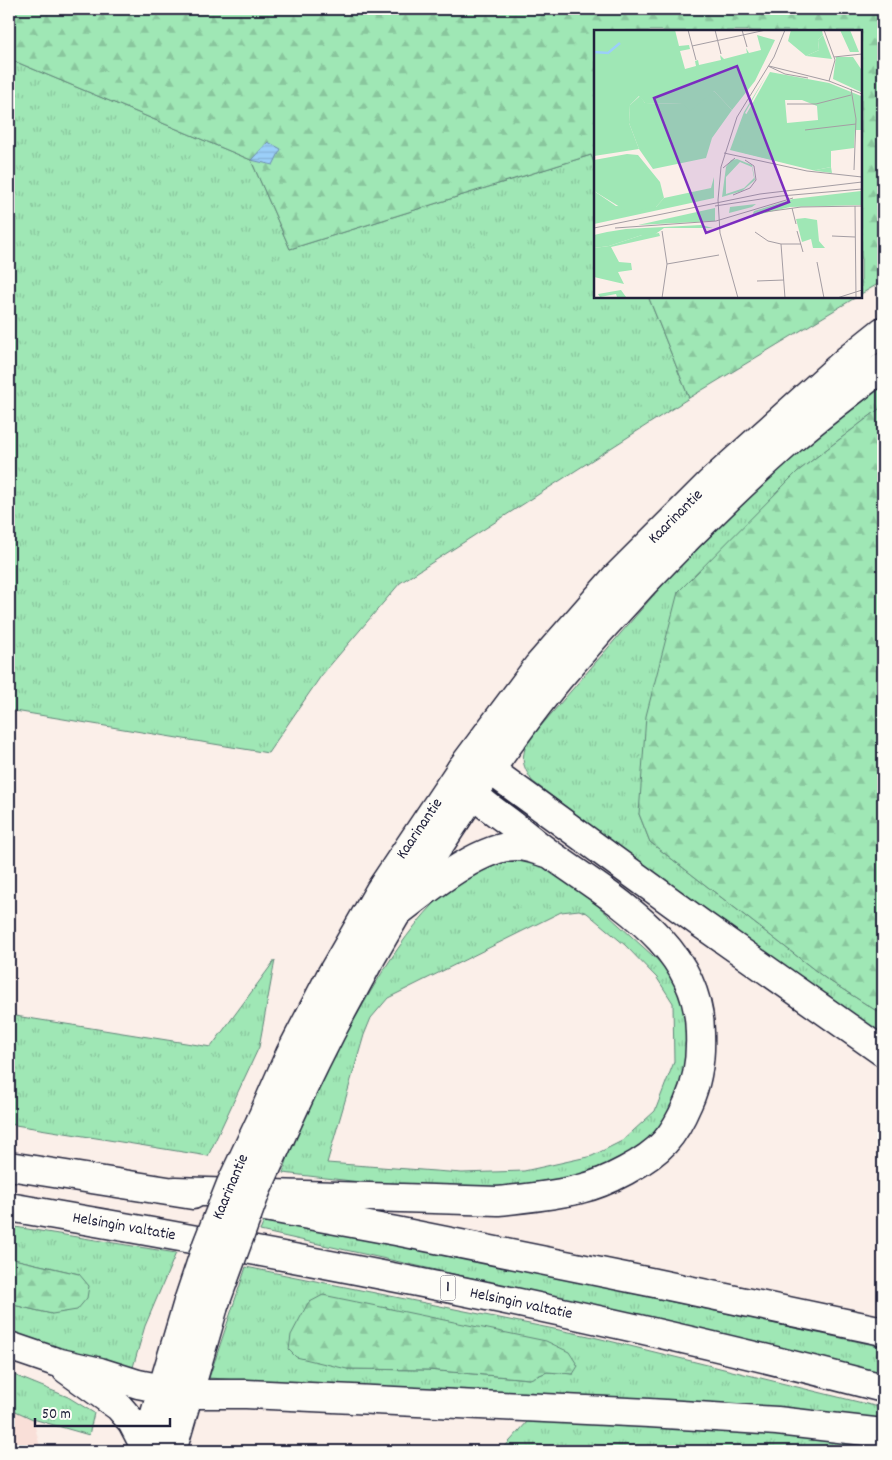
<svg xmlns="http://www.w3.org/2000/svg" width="892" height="1460" font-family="Dekko,sans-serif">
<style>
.built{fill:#f9dfd8}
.grass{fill:url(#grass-tufts);stroke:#608478;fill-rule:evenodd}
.forest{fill:url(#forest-firs);stroke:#608478}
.water{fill:url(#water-rules);stroke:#6b8aad}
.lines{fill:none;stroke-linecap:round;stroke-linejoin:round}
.secondary-casing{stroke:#22223b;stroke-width:31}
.motorway-casing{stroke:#22223b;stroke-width:31}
.secondary{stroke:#fdfcf7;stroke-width:28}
.motorway{stroke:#fdfcf7;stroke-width:28}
.secondary-bridge-casing{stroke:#22223b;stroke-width:31;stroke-linecap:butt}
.secondary-bridge{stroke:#fdfcf7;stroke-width:28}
.labels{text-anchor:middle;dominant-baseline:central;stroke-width:4;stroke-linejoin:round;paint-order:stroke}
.shield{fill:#fdfcf7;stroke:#646373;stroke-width:1}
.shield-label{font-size:15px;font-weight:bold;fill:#22223b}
.street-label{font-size:16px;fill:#22223b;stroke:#fdfcf7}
.inset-river{fill:none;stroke:#9bcff9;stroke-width:2.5}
.inset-road{fill:none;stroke:#a49da3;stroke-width:1}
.view{fill:#7b2cbf;fill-opacity:0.15;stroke:#7b2cbf;stroke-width:2.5}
.inset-edge{fill:none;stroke:#22223b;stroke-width:2.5}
</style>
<defs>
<pattern id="grass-tufts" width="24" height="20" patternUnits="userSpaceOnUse" patternTransform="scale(1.25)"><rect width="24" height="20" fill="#9fe7b5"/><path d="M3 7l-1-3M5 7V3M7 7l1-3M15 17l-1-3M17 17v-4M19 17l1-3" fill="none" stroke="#89c69d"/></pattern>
<pattern id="forest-firs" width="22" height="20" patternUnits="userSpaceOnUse" patternTransform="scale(1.25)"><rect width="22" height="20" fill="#9fe7b5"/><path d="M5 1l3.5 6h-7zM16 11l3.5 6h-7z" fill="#89c69d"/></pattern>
<pattern id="water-rules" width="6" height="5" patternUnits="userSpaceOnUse" patternTransform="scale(1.25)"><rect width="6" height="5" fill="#9bcff9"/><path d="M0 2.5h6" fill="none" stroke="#85b1d6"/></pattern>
</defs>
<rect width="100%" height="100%" fill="#fbefe9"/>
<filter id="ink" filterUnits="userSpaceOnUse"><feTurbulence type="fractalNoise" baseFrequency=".02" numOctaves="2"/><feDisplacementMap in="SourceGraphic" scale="10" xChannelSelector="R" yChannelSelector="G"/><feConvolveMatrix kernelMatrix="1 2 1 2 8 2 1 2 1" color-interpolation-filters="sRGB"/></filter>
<g filter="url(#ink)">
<path class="built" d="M9 1408 33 1419 41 1451H9Z"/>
<path class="grass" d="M9 59 251 160 290 249 591 155 596 167V296H648L689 398 400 583 321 676 268 753 9 710Z
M883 386V406L797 472 639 814 650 842 825 978 883 1015V1035L712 917 532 781C522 764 521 761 527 742L671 575 790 458Z
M520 860 541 865 563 874 664 966 679 988 690 1027 681 1094 656 1133 639 1148 613 1164 585 1174 539 1185 494 1191 420 1189 283 1173C290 1151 296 1127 306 1105 315 1084 329 1065 340 1045 372 989 417 902 476 871 490 863 504 861 520 860ZM579 910 587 913 625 945 657 978 673 1003 674 1062 655 1111 622 1141 592 1156 524 1171 462 1173 327 1163 364 1035 371 1018 388 998 561 912Z
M275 960 259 1047 208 1156 9 1124V1015L211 1047Z
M265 1219 612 1289 883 1347V1374L607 1308 260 1231Z
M9 1226 176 1253 145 1326 131 1374 9 1333V1304L52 1314 79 1274 9 1258Z
M246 1267 589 1336 883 1408V1424L209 1378ZM385 1307 574 1374 547 1372 529 1379 428 1370 347 1369Z
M9 1373 68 1397 94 1413 89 1435 33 1419 9 1408Z
M528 1421 716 1429 883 1444V1451H501Z"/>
<path class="forest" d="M9 9H883V281L861 294V31H596V167L591 155 290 249 251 160 9 59Z
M648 296H858L689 398Z
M883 406V1015L825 978 650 842 639 814 646 716 678 592 797 472Z
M9 1258 79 1274 89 1286 87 1298 77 1310 52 1314 9 1304Z
M323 1295 546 1341 569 1352 578 1366 573 1374 547 1372 530 1379 428 1370 347 1369 296 1357 289 1350 291 1335 308 1303Z"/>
<path class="water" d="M268 142 281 149 273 165 251 160Z"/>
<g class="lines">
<g class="secondary-casing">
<path id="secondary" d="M261 1120 290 1054 331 975 380 890 461 769 538 666 615 578 710 483 848 359 883 331
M287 1123C337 1013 396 908 464 808 494 764 525 719 559 678 630 594 709 513 791 440 820 415 852 391 883 367
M144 1451 188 1302
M172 1451 214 1306"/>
</g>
<g class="motorway-casing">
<path id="motorway" d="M398 912C427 890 479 846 517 846 527 846 538 851 547 853
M9 1166 193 1195
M175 1191 498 1201C525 1198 553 1196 580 1189 606 1183 647 1162 665 1142 675 1131 682 1117 688 1103 698 1081 701 1058 700 1033 700 945 612 899 550 854 537 845 526 835 514 826 503 817 481 803 473 793 468 786 465 777 461 769H489L700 923 883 1052
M9 1207C302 1257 595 1313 883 1388
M265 1207 396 1231 650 1282 883 1331
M9 1346 56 1362 100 1372 138 1384 189 1394H246L649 1413 777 1421 883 1433
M66 1369 119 1407 132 1422 145 1447"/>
</g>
<use href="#secondary" class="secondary"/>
<use href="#motorway" class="motorway"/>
<g class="secondary-bridge-casing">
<path id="secondary-bridge" d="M188 1302 207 1245 231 1184 261 1120
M214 1306 256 1191 287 1123"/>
</g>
<use href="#secondary-bridge" class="secondary-bridge"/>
</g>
</g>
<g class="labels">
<rect class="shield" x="440.5" y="1275.5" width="15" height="25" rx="4"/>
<g class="shield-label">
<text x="448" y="1288">1</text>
</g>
<g class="street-label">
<text transform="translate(676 517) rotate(-45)">Kaarinantie</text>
<text transform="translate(420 829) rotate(-56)">Kaarinantie</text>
<text transform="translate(231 1187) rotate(-67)">Kaarinantie</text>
<text transform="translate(124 1227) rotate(10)">Helsingin valtatie</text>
<text transform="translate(521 1304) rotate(12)">Helsingin valtatie</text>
</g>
</g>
<g transform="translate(594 30)">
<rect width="268" height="268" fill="#fbefe9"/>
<path d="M229 5 238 29 212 26 225 20 224 10ZM242 27H259L267 39V62L239 49ZM172 46 151 83 222 140 237 137 238 143 222 141 136 120 150 82ZM120 61 138 80 118 108 112 128 59 139 45 119 35 93 36 75 46 66 51 73 89 74ZM143 129 158 135 161 150 148 161 128 167 132 137 137 130ZM146 132 158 137 160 148 150 158 132 164V147ZM120 147V168L0 194V161L22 176 62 177 70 168 117 158ZM267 161V175L196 177 158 186 160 181 199 169ZM121 178V191L44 195ZM107 195 119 198H70L60 205H48L15 216 0 218V205L13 202 32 199Z" fill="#9fe7b5" fill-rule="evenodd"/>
<path d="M0 0H81L85 16 95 15 96 19 86 21 91 39 102 36 101 31 104 30 105 35 127 30 126 25 130 29 153 23 152 18 155 23 167 20 163 5 181 10 161 51 138 80 120 61 96 81 89 74 51 73 45 66 36 75 35 93 45 119 0 126ZM197 0 228 1 229 5 224 10 225 20 212 26 194 11ZM246 0H256L265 22H256ZM176 42 235 53 267 66V100H261L260 118 237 121V137L222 140 150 123 144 99ZM191 70H208L223 76 224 90 193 93ZM33 124 44 125 66 152 70 168 62 177 34 182 0 161V130ZM162 174 158 177 135 183 136 177ZM211 188 223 190 225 211 231 218H219L217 209 208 212 202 189ZM65 203 66 206 17 217 25 232 37 233 38 240 24 242 30 254 0 247V218L15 216 48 205ZM27 260 32 267H23L22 264 6 267 4 264Z" fill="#9fe7b5" fill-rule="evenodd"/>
<path class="inset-river" d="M0 22 14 23 26 13"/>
<path class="inset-road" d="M94 0 102 30M121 0 127 24M148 0 153 17M230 0 241 30 235 51M98 16 172 0M240 27 268 24M174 36 191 44 214 48M175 36 235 51 268 64M257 59 262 89 260 140M193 74H222L257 65M211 100 262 94M130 123 213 141 268 147M129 138 141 128M139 165 156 158 162 150 160 136 151 130M121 176 187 166 268 159M261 176 262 268M198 178 202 194M171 182 207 177 268 176M0 198 166 164 268 152M21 198 122 191 199 168M203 201 209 222M161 202 174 211 187 214 191 268M238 206 261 207M187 214H207M223 232 230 268M73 234 125 225M163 251 190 250M68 268 73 234 68 201M144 268 126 203 124 170 127 137 143 87 180 27 191 0M243 268 268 260"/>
<path class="view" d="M143 36 195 172 112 203 60 68Z"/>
<rect width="268" height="268" class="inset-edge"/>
</g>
<rect width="892" height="1460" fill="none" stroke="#fdfcf7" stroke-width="30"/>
<rect x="15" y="15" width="862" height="1430" fill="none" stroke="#22223b" stroke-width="2" filter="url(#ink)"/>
<path d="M35 1418v8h135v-8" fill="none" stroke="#22223b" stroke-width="2.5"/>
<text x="42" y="1418" font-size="15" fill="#22223b" stroke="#fdfcf7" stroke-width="4" paint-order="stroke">50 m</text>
</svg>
